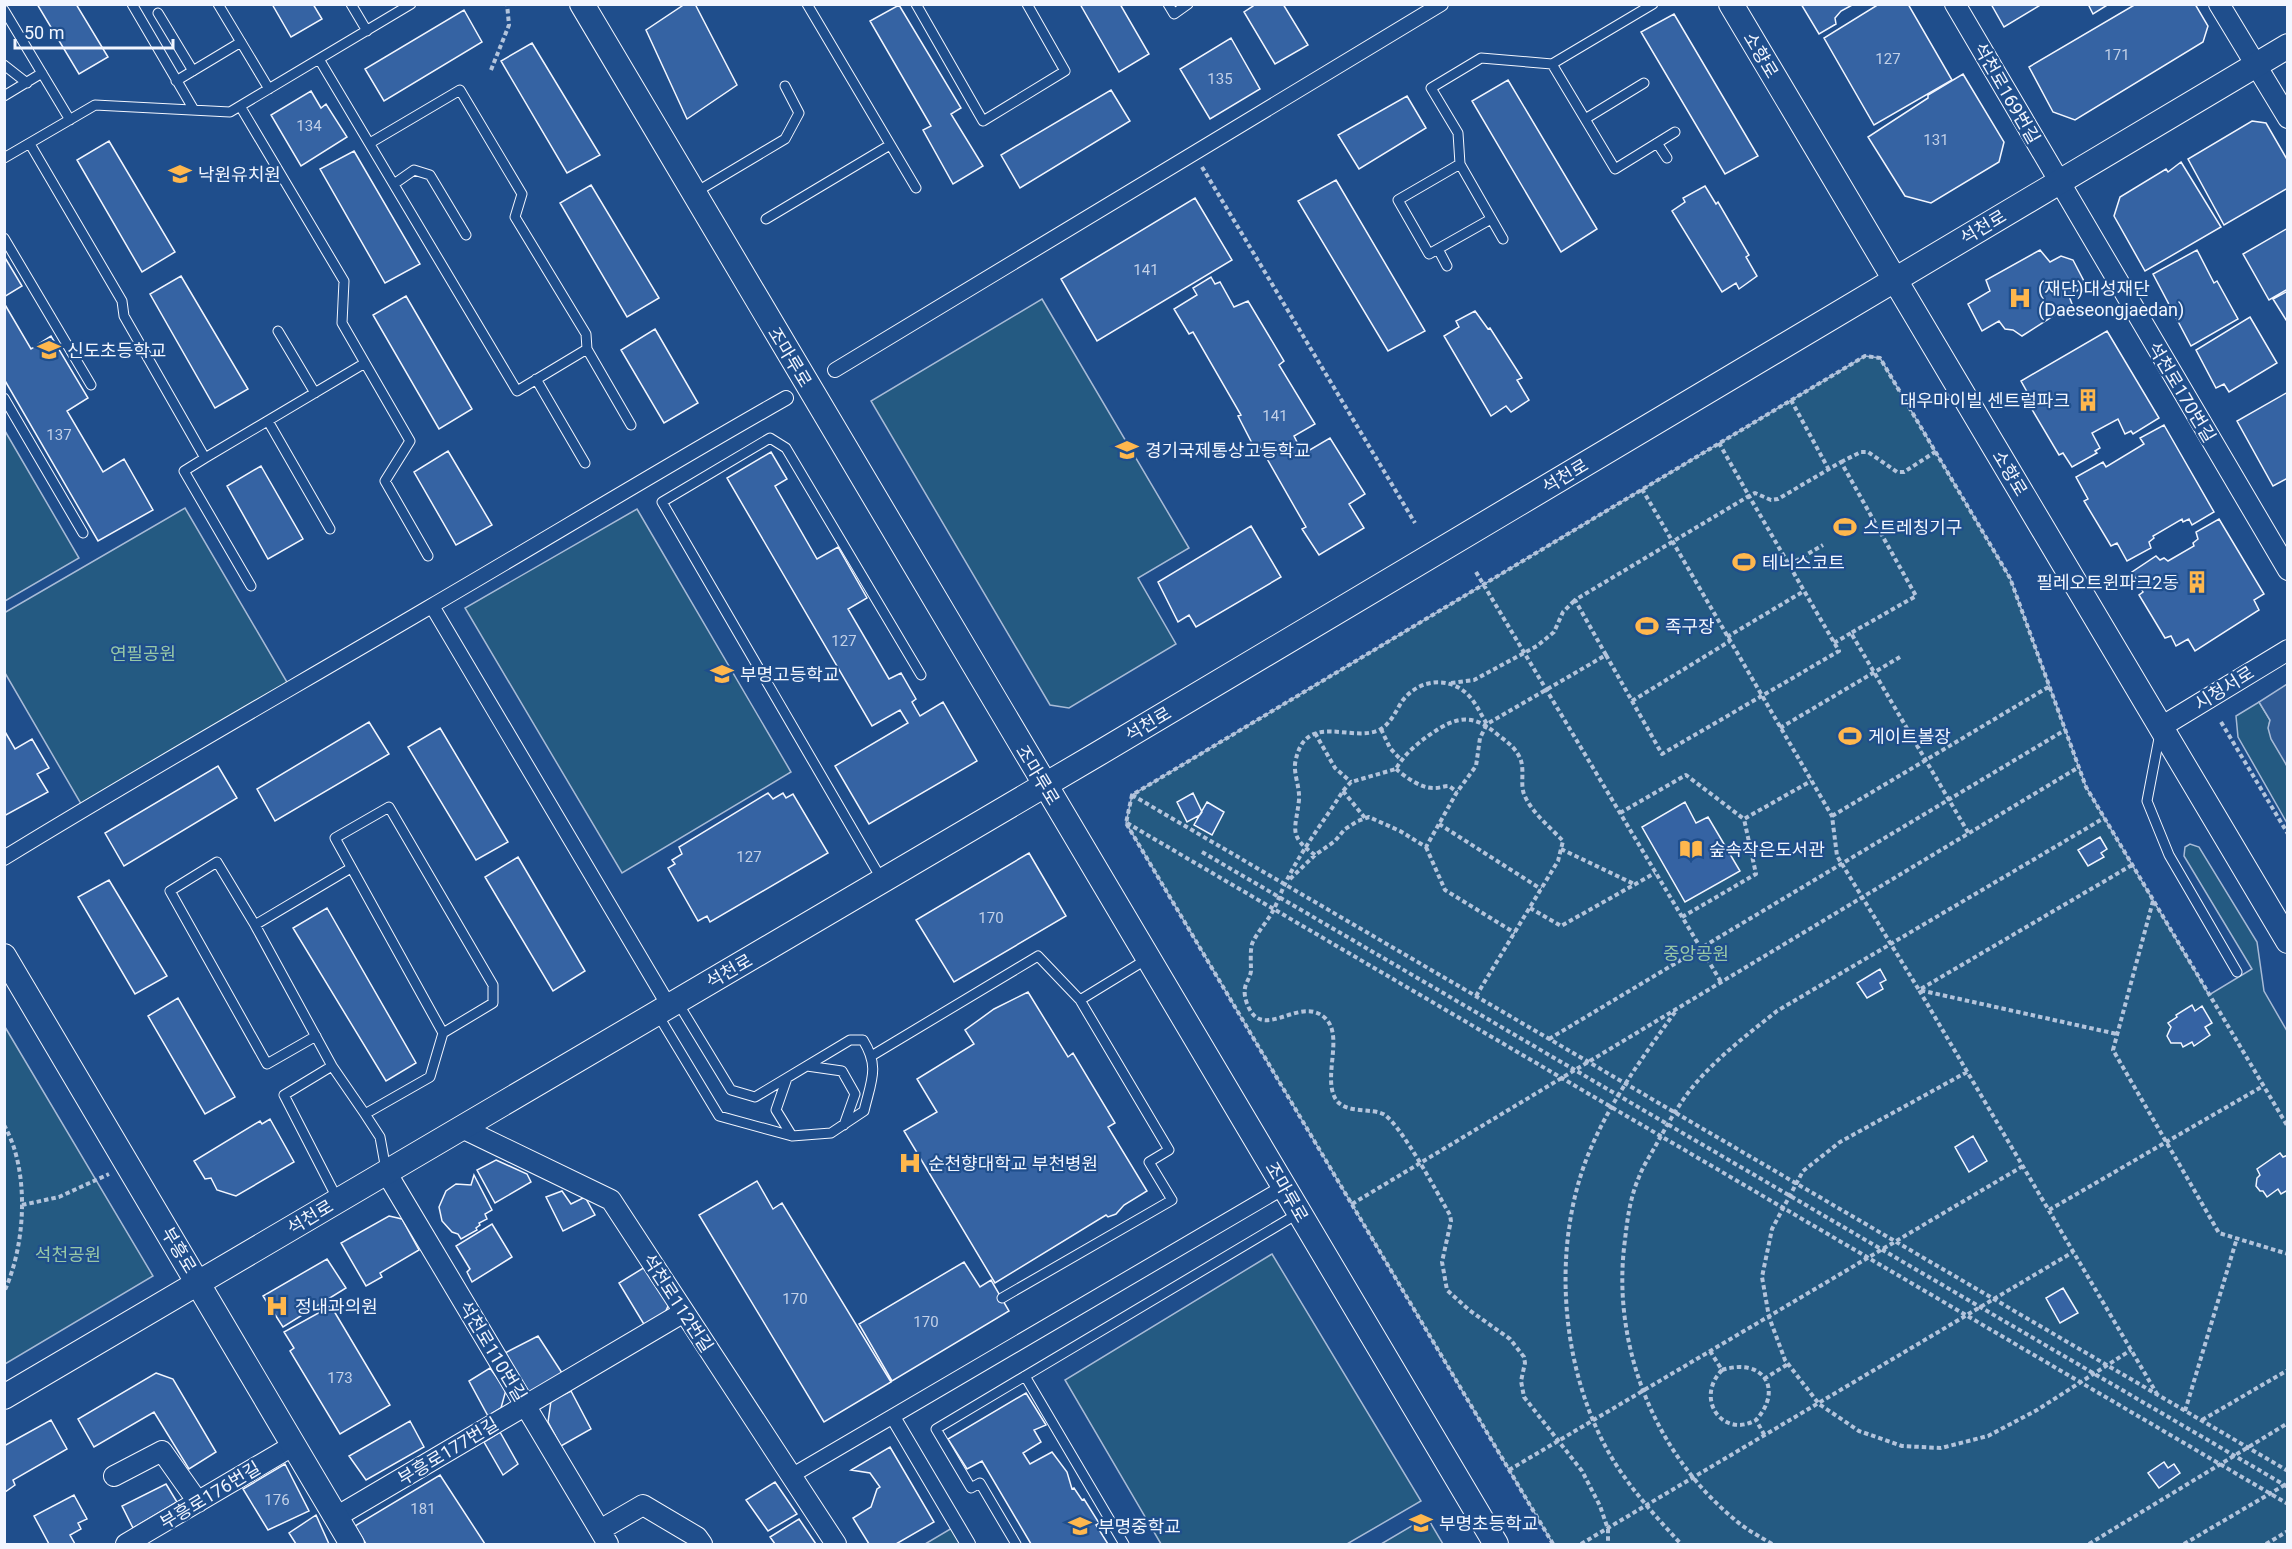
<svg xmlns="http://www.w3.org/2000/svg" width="2292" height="1549" font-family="Roboto,'Noto Sans KR',sans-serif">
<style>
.green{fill:#245a82;stroke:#a8bbd7;stroke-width:1.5}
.parking{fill:#305b95;stroke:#a8bbd7;stroke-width:1.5}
.building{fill:#3563a3;stroke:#f2f6ff;stroke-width:1.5}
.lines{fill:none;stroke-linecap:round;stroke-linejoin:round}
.service-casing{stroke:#f2f6ff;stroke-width:11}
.pedestrian-casing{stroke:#f2f6ff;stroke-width:16}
.minor-casing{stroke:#f2f6ff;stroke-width:22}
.tertiary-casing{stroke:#f2f6ff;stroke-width:26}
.path{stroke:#b3c4dc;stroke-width:4;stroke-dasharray:4.5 3;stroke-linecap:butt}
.service{stroke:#1f4e8c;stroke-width:9}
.pedestrian{stroke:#1f4e8c;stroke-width:14}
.minor{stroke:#1f4e8c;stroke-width:20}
.tertiary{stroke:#1f4e8c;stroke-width:24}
.labels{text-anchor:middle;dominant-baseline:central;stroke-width:4.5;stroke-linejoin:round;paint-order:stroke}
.number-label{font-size:15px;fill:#c3d1e8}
.street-label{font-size:18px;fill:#f2f6ff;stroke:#1f4e8c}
.poi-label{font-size:18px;fill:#f2f6ff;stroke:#1f4e8c;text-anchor:start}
.park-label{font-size:18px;fill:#97c8a6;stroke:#1f4e8c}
</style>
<rect width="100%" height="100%" fill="#1f4e8c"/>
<path class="green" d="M1042 299 1189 548 1138 578 1176 644 1069 708 1050 705 871 401Z
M1865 356 1880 358 2010 578 2086 787 2209 995 2252 969 2184 856 2185 847 2190 844 2199 847 2257 942 2264 991 2287 1031V1544H1553L1126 823 1132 795Z
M5 431 79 558 5 601H4Z
M185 508 291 689 84 809 5 673 4 613Z
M637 509 791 772 622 873 465 608Z
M2259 702 2270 720C2266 740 2283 749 2287 767 2291 779 2287 809 2287 823L2238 737 2236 716Z
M5 1027 153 1276 5 1364H4Z
M1272 1254 1421 1501 1347 1544H1161L1065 1380Z
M1427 1517 1443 1544H1381Z
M957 1525 968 1544H925Z"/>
<path class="parking" d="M2287 684V766L2271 739 2268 728 2270 720 2259 702Z"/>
<path class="building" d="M37 4H76L108 57 79 74Z
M272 4H313L322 19 291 37Z
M685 4H695L737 85 687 119 646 30Z
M1080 4H1120L1149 54 1119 72Z
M1253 4H1283L1308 45 1275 64 1244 12 1253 6Z
M1801 4H1854L1841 11 1835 18 1836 24 1819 34Z
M1879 4H1908L1952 80 1874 125 1824 38Z
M1991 4H2042L2004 27Z
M2088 4H2109L2093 14Z
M2136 4H2195L2208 26 2203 42 2075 120 2053 112 2029 67Z
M899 5 961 108 951 114 983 166 953 184 923 130 931 126 870 21Z
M464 10 482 42 384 101 365 69Z
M1674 14 1758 156 1725 174 1641 32Z
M1231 38 1260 89 1210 119 1180 69Z
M532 43 600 155 567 173 501 61Z
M1963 74 2004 142 1999 162 1931 203 1905 196 1868 137 1928 98V95Z
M1508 80 1597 229 1561 252 1472 101Z
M1111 90 1130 121 1020 188 1001 155Z
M311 91 321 108 326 104 347 137 301 166 271 115Z
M1407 96 1426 128 1359 169 1338 135Z
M2252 121 2266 123 2288 161V188L2224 225 2188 159Z
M109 141 175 252 142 272 77 160Z
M354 151 420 264 385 283 320 169Z
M2181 162 2221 227 2145 271 2114 216 2120 197 2166 169 2168 172Z
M1336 180 1425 331 1388 351 1298 201Z
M591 185 659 298 627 317 560 203Z
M1705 186 1716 204 1718 202 1749 255 1746 257 1757 276 1739 289 1736 283 1722 292 1672 211 1685 202 1683 198Z
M1195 198 1232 260 1097 341 1061 279Z
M2288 228V289L2269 300 2243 254Z
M2040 250 2050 262 2061 256 2073 260 2086 285 2069 296 2072 304 2022 336 2013 330 2005 329 1999 321 1982 331 1968 304 1990 291 1986 280Z
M2197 250 2214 283 2217 281 2238 319 2191 346 2153 274Z
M4 256 22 286 4 297Z
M181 276 248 389 215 408 150 294Z
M1211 277 1215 284 1220 282 1234 307 1248 301 1284 361 1279 365 1315 424 1294 436 1303 454 1330 438 1365 494 1349 504 1364 528 1319 555 1302 529 1306 527 1258 443 1253 445 1238 416 1241 415 1193 332 1189 334 1174 309 1197 295 1193 288Z
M2288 291V323L2273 299Z
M406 296 472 409 439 429 373 315Z
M4 303 31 349 51 336 88 398 67 411 103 472 124 459 153 510 98 541 4 379Z
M1475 311 1488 329 1490 328 1522 378 1517 380 1529 400 1511 412 1506 406 1491 416 1444 336 1459 327 1456 321Z
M2250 317 2277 363 2229 392 2224 384 2216 388 2196 350Z
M655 329 698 403 664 423 621 350Z
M2107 331 2159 418 2133 434 2131 431 2125 434 2118 419 2092 433 2100 448 2095 451 2097 453 2072 467 2063 453 2059 455 2027 401 2031 399 2021 381Z
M2288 392V478L2273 486 2237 421Z
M2164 425 2214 512 2192 525 2189 519 2183 522 2182 519 2153 536 2154 538 2149 542 2151 548 2127 561 2117 543 2111 546 2084 501 2088 499 2076 477 2103 462 2106 467 2144 444 2140 438Z
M448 451 492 525 456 545 414 472Z
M771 452 787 479 775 486 817 559 838 547 867 598 848 609 889 679 901 673 916 699 912 702 920 716 943 702 977 761 869 824 835 766 908 723 900 710 872 726 727 478Z
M261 466 303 539 268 559 227 486Z
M2219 519 2264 594 2254 600 2259 610 2195 651 2188 639 2176 646 2171 636 2165 638 2139 595 2143 592 2132 572 2156 556 2160 560 2164 558 2168 561 2194 546 2193 543 2198 539 2196 532Z
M1251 526 1281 577 1196 627 1189 615 1178 622 1158 582Z
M369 722 389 754 275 821 257 789Z
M440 728 508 842 476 860 408 747Z
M4 730 15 749 32 739 49 768 37 774 48 792 4 816Z
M218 766 237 798 124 866 105 833Z
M768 793 773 799 783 793 786 798 793 794 828 853 710 922 707 916 698 921 668 868 675 864 672 860 682 854 679 847Z
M1193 793 1202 812 1200 815 1187 822 1177 802Z
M1207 802 1224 812 1212 835 1194 825Z
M1685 802 1696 823 1708 817 1740 871 1685 902 1642 827Z
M2100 837 2107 849 2101 853 2104 857 2088 866 2078 850Z
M1029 853 1066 916 954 982 916 920Z
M518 857 585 971 553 991 485 877Z
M109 880 167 976 135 994 78 897Z
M327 908 416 1063 386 1081 293 928Z
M1880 969 1886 980 1880 983 1883 989 1867 998 1857 983Z
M1028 992 1068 1057 1073 1053 1115 1123 1108 1127 1147 1191 1124 1205 1116 1214 1108 1217 1106 1215 995 1283 904 1131 937 1112 917 1079 974 1044 965 1030 994 1009Z
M178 998 235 1097 205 1114 148 1016Z
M2192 1005 2195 1011 2202 1006 2212 1023 2205 1027 2210 1035 2194 1046 2192 1042 2183 1047 2181 1043H2171L2167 1036 2171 1027 2168 1023 2177 1017 2176 1015Z
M270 1119 294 1162 236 1196 217 1190 211 1178 205 1179 194 1161 260 1121 262 1124Z
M1973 1136 1987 1161 1969 1172 1955 1147Z
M2280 1153 2283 1157 2288 1155V1190L2281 1194 2278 1189 2267 1197 2263 1191H2260L2256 1186 2257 1178 2260 1175 2257 1169Z
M496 1160 527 1174 531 1182 495 1203 477 1170Z
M474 1175 492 1210 485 1214 487 1219 479 1223 480 1225 476 1228 477 1230 461 1239 458 1234 452 1232 442 1221 439 1207 446 1191 456 1184 471 1185Z
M757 1181 773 1209 782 1203 891 1382 824 1422 699 1215Z
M562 1191 571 1204 585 1197 595 1215 563 1231 546 1197Z
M389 1216 402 1219 419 1250 380 1273 382 1277 366 1286 341 1243Z
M492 1224 512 1257 472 1282 467 1272 470 1269 456 1246Z
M327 1259 346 1288 283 1327 263 1296Z
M964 1262 980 1287 991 1280 1009 1311 892 1381 859 1324Z
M645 1267 669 1304 664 1315 645 1326 619 1283Z
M2063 1288 2078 1313 2060 1323 2046 1298Z
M331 1306 390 1405 340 1434 290 1351 294 1348 284 1332Z
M538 1336 564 1376 534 1393H528L505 1353Z
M490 1368 506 1390 501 1408 488 1416 469 1381Z
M156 1373 173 1379 216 1452 189 1469 154 1412 94 1447 78 1419Z
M571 1391 591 1429 561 1446 548 1422 551 1401Z
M1026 1393 1046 1425 1034 1430 1041 1442 1023 1453 1030 1464 1052 1452 1067 1472 1072 1489 1074 1488 1082 1500 1084 1499 1099 1523 1096 1525 1108 1544H1031L982 1461 967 1469 948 1439Z
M51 1420 67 1449 13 1480 15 1485 5 1492 4 1446Z
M410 1421 424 1447 366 1480 349 1456Z
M500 1432 518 1464 503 1475 484 1442Z
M890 1447 934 1522 896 1544H869L853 1518 871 1507 877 1489 880 1487 870 1473 851 1470Z
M2164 1462 2168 1468 2174 1464 2180 1473 2159 1488 2148 1473Z
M285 1464 309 1511 268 1530 243 1489Z
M440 1475 485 1544H366L355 1526Z
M775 1482 797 1514 768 1531 746 1500Z
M166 1484 177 1502 133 1528 122 1506Z
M74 1495 87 1519 78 1523 81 1529 70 1535 75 1544H49L34 1516Z
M316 1515 329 1544H296L289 1533Z
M799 1519 816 1544H775L770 1537Z"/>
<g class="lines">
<g class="service-casing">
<path id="service" d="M132 4 194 110
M218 4 269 89
M351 4 367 31
M807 4 916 188
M916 4 983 121 1065 71 1027 4
M1168 4 1174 14 1188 4
M1653 4 1552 64 1615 169 1675 132
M4 10 70 120
M158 13 193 71
M319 59 517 391 587 349 586 334 515 217 522 194 460 90 370 143
M4 65 27 83
M176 81 241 42
M4 96 42 73
M240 106 344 281 342 323 365 363
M1585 119 1644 83
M1657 143 1667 158
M30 144 122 301 124 316 205 458 184 471 251 586
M4 158 95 105 230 112 411 4
M1460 164 1398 200 1429 254 1491 219
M394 184 414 170 430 175 466 235
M696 192 785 139 799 113 785 86
M766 219 890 145
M4 238 91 385
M1503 239 1460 164 1458 133 1431 88 1481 58 1552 64
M1438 249 1447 266
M278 331 315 393
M587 349 631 425
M536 379 585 463
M4 398 83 533
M268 421 330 529
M205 458 365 363 410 441 385 481 428 556
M2160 733 2147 801 2169 855 2237 972
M882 880 662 502 770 438 786 448 921 675
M255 925 351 868
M658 1015 719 1116 792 1136 831 1133 864 1111C871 1081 880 1067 863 1040H850L755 1097 731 1090 678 1003
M316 1036 267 1064 170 891 217 862 255 925 332 1066 365 1114
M873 1055 1038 956 1080 1000
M332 1066 284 1095 338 1200
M807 1066 842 1071 855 1094 844 1125
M787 1078 776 1110 792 1136
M386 1170 380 1137 365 1114 430 1077 443 1033 493 1003V985L389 807 335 838 443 1033
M1002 1298 1172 1200 1149 1162 1169 1150 1080 1000 1147 959
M1025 1376 1124 1544
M1016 1544 980 1483 971 1488 936 1429 1299 1213"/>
</g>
<g class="pedestrian-casing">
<path id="pedestrian" d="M835 370 1441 4
M432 606 669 1006
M4 858C144 772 287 691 428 608 548 538 666 466 786 398
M893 1417 968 1544
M791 1476 1284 1187"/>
</g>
<g class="minor-casing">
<path id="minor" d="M1955 4 2288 570
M2219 4 2288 118
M2161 727 2288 650
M462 1128 611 1200 836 1544
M386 1172 608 1544
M114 1476 162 1451 198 1502
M336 1517 684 1312
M600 1530 643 1505 697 1537 702 1544
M126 1544 294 1445"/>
</g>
<g class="tertiary-casing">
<path id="tertiary" d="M582 4 1496 1544
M1731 4 2288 941
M4 956 352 1544
M4 1397 1096 755 2288 46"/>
</g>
<path class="path" d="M491 70 509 25 507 4
M1202 167 1415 523
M1791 400 1829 470
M1841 462 1861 452H1868L1897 472H1904L1935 452
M1642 489 1832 816 1837 856 1919 990 2117 1034
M1789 565 1823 545
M1476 572 1721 982
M1727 637 1804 591
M1834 643 1851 633
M1606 655 1662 754 1839 651 1749 496 1755 493 1771 500 1778 499 1841 462 1916 596 1851 633 1969 834
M1451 683 1474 680 1537 646 1554 632 1563 612 1575 600
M1632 701 1730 641
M2221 722 2288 834
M1780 728 1900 657
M1381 729 1390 748 1401 760
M1315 733 1335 768 1351 782
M1396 769C1406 777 1421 789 1435 788 1440 788 1444 786 1449 786L1457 792
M1343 791 1365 818
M1132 795 2288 1471
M1620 813 1686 775 1744 819 1811 781
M1832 816 2050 686
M1127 823 2288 1504
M1439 824 1541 889
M1426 847 1445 890 1515 933
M1561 849 1634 884
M1202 852 2288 1487
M1315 855C1287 835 1296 829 1299 800 1300 788 1294 775 1295 764 1304 708 1353 745 1381 729 1392 722 1396 710 1403 700 1420 678 1452 676 1470 697 1477 705 1481 715 1487 724L1606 655 1575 600 1749 496 1719 443
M2132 865 1919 990 2157 1394
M1290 879 1315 855 1335 841 1345 829 1358 821 1369 817 1400 831 1426 847 1457 792 1476 766 1480 738 1487 724
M2153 901 2113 1050 2219 1233 2288 1254
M1530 908 1561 926 1655 873
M1682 917 1756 874 1744 819
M1476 996 1558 861 1563 841C1550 827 1531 812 1524 794 1520 784 1525 769 1520 758 1515 747 1507 742 1498 735 1478 718 1464 714 1440 728 1424 738 1405 752 1396 769L1351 782 1343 791C1324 821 1300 852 1285 884 1281 892 1278 901 1274 909 1268 921 1257 932 1252 944 1250 952 1251 963 1251 971 1250 978 1246 982 1245 988 1243 997 1249 1012 1256 1017 1273 1030 1304 998 1325 1018 1344 1035 1323 1076 1335 1098 1344 1115 1373 1107 1385 1115 1404 1130 1436 1191 1450 1215L1451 1221 1442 1262 1447 1290 1469 1310 1510 1339 1524 1357 1525 1363 1521 1381 1524 1397 1582 1471 1600 1506 1608 1529V1544
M1675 1012C1642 1058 1609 1103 1588 1155 1550 1250 1561 1377 1615 1463 1634 1493 1658 1519 1681 1544
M1549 1039 2065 730
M1967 1072 1840 1142 1803 1171 1772 1229 1762 1277 1769 1317 1785 1360 1819 1404 1859 1431 1902 1446 1941 1448 1988 1436 2037 1410 2131 1350
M4 1125C30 1170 26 1245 4 1292
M1352 1204 2079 767
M22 1205 59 1197 109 1174
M2049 1210 2263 1086
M1710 1351 1722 1370C1763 1357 1784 1389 1756 1420L1765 1436
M1722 1370C1694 1399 1723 1439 1756 1420
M1764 1379 1788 1364
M2185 1411 2237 1238
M2202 1420 2288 1370
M1509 1470 2023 1166
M1553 1544 1126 823 1132 795 1865 356 1880 358 2010 578 2086 787 2288 1127
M1581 1544 2073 1252
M1772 1544C1759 1536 1745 1529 1734 1519 1656 1454 1613 1349 1624 1248 1627 1223 1629 1200 1639 1177 1643 1166 1650 1156 1656 1145 1667 1125 1680 1102 1695 1084 1719 1056 1748 1034 1777 1011L2104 818
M2089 1544 2288 1423
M2184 1544 2288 1483
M2266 1544 2288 1531"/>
<use href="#service" class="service"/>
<use href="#pedestrian" class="pedestrian"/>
<use href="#minor" class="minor"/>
<use href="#tertiary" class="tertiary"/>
</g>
<defs>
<g id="school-bare" transform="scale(1.8)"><path d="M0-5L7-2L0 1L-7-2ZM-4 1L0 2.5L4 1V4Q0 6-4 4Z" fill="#ffb74d" stroke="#1f4e8c" stroke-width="2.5" paint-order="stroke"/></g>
<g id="hospital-bare" transform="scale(1.8)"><path d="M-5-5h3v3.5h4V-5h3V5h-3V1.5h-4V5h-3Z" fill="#ffb74d" stroke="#1f4e8c" stroke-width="2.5" paint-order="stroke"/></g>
<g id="building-bare" transform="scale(1.8)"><path d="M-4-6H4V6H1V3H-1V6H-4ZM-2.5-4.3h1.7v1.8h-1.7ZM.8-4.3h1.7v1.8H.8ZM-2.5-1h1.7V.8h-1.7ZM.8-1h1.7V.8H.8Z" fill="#ffb74d" stroke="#1f4e8c" stroke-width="2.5" paint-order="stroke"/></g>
<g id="stadium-bare" transform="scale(1.8)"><path d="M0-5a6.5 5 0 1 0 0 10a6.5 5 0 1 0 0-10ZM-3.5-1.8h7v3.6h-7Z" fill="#ffb74d" stroke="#1f4e8c" stroke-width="2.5" paint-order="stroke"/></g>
<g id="library-bare" transform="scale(1.8)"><path d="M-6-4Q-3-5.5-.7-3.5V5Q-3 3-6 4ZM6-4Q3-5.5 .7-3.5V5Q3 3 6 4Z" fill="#ffb74d" stroke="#1f4e8c" stroke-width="2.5" paint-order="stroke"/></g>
</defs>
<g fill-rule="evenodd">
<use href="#school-bare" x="180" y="174"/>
<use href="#hospital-bare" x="2020" y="298"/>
<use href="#school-bare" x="49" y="350"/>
<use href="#building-bare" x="2088" y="400"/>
<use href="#school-bare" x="1127" y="450"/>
<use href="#stadium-bare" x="1845" y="527"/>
<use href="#stadium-bare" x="1744" y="562"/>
<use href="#building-bare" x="2197" y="582"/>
<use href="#stadium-bare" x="1647" y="626"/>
<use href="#school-bare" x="722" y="674"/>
<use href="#stadium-bare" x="1850" y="736"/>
<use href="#library-bare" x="1691" y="849"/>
<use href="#hospital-bare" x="910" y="1163"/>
<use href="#hospital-bare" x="277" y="1306"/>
<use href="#school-bare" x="1421" y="1523"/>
<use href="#school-bare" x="1080" y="1526"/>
</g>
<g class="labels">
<g class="number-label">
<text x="2117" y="55">171</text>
<text x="1888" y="59">127</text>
<text x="1220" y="79">135</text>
<text x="309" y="126">134</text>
<text x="1936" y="140">131</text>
<text x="1146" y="270">141</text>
<text x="1275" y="416">141</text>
<text x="59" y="435">137</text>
<text x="844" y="641">127</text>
<text x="749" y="857">127</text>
<text x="991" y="918">170</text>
<text x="795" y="1299">170</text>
<text x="926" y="1322">170</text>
<text x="340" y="1378">173</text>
<text x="277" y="1500">176</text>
<text x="423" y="1509">181</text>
</g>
<g class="street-label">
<text transform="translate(1761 55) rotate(59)">소향로</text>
<text transform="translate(2007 93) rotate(60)">석천로169번길</text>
<text transform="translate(1983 227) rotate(-31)">석천로</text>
<text transform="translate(790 357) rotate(59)">조마루로</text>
<text transform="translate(2182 392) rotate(59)">석천로170번길</text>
<text transform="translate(2010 473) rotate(59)">소향로</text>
<text transform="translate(1565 476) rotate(-31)">석천로</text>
<text transform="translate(2224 688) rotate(-32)">시청서로</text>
<text transform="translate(1148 724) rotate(-31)">석천로</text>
<text transform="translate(1038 775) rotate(59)">조마루로</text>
<text transform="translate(729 971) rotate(-30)">석천로</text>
<text transform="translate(1287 1192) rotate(60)">조마루로</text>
<text transform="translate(310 1217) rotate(-31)">석천로</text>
<text transform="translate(179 1250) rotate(59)">부흥로</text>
<text transform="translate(678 1303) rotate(57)">석천로112번길</text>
<text transform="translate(493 1351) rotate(59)">석천로110번길</text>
<text transform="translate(448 1451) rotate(-31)">부흥로177번길</text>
<text transform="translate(210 1495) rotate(-31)">부흥로176번길</text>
</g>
<g class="poi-label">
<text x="198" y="174">낙원유치원</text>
<text x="2038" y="288">(재단)대성재단<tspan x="2038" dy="21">(Daeseongjaedan)</tspan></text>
<text x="67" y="350">신도초등학교</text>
<text x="2070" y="400" text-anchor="end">대우마이빌 센트럴파크</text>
<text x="1145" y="450">경기국제통상고등학교</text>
<text x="1863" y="527">스트레칭기구</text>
<text x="1762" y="562">테니스코트</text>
<text x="2179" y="582" text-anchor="end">필레오트윈파크2동</text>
<text x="1665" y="626">족구장</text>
<text x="740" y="674">부명고등학교</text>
<text x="1868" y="736">게이트볼장</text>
<text x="1709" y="849">숲속작은도서관</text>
<text x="928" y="1163">순천향대학교 부천병원</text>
<text x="295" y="1306">정내과의원</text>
<text x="1439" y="1523">부명초등학교</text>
<text x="1098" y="1526">부명중학교</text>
</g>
<g class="park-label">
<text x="143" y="653">연필공원</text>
<text x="1696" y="953">중앙공원</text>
<text x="68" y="1254">석천공원</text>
</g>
</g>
<rect width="2292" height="1549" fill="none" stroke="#f2f6ff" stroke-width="12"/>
<path d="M15 39v9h158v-9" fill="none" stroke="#f2f6ff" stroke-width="3"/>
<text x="24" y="39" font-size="18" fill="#f2f6ff" stroke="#1f4e8c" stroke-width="4.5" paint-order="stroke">50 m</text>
</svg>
